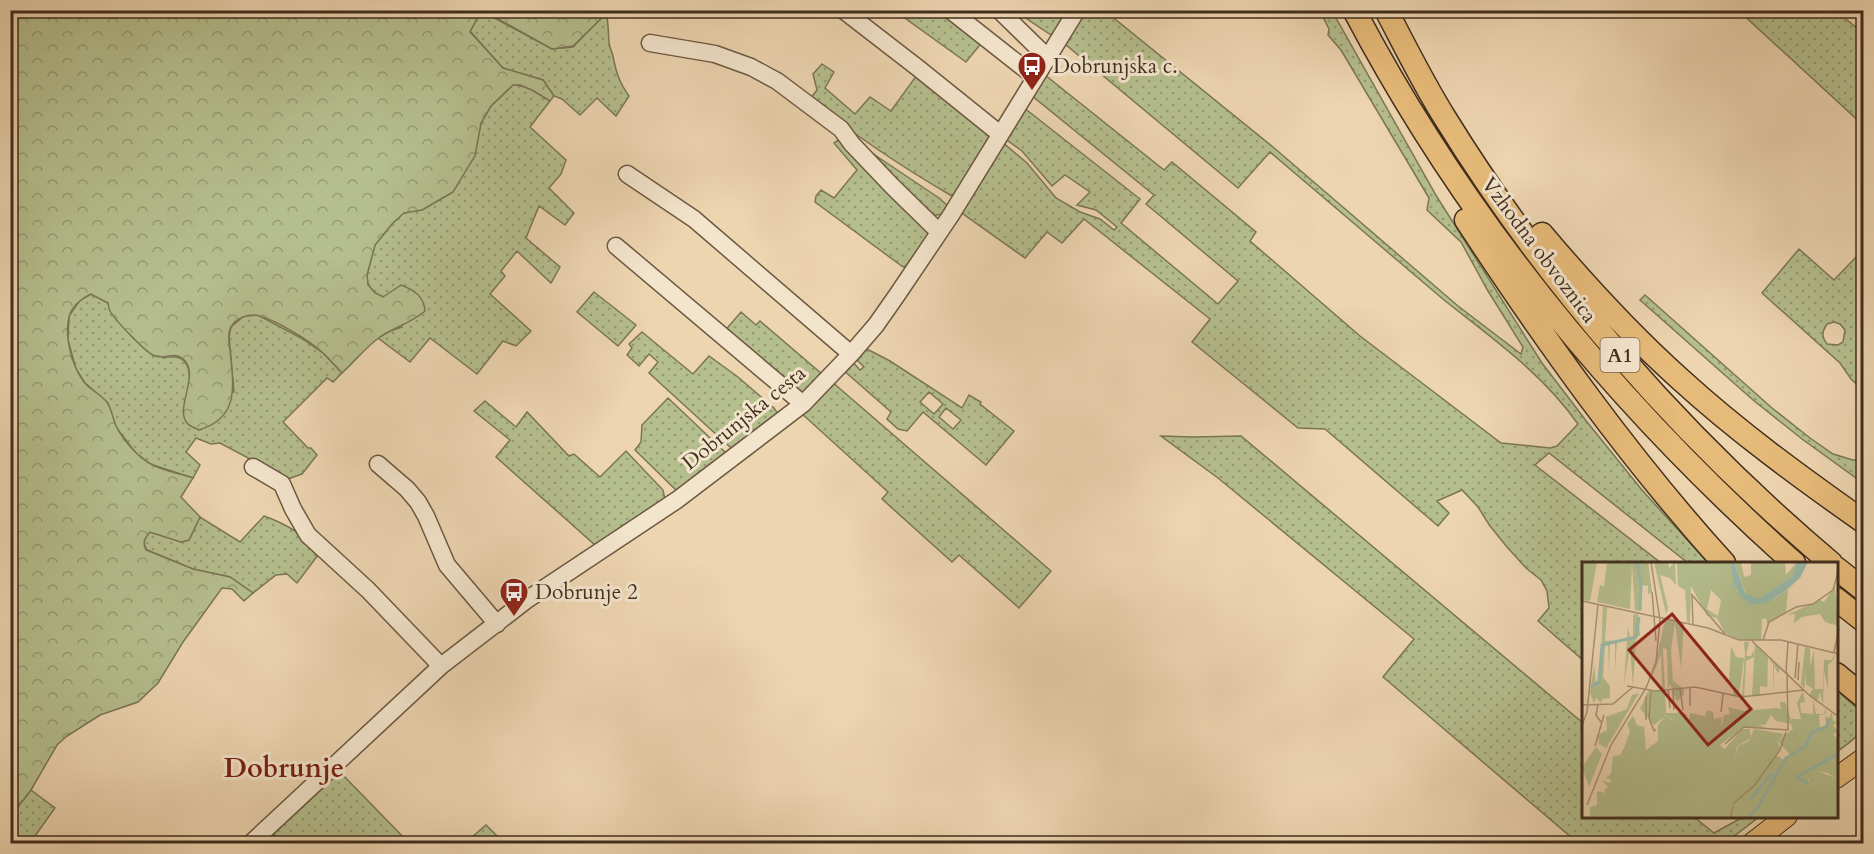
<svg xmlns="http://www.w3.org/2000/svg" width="1874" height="854" font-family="Cardo,serif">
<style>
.grass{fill:url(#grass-dots);stroke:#7b7656;stroke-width:1.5;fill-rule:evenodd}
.forest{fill:url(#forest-crowns);stroke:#7b7656;stroke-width:1.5}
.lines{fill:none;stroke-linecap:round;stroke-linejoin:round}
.minor-casing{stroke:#6c5842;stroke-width:19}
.major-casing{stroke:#412e1e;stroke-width:22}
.highway-casing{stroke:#412e1e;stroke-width:25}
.minor{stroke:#f3e4cc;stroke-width:16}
.major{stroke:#e6ba78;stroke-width:20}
.highway{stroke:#e6ba78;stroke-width:22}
.labels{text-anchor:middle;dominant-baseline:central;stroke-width:6;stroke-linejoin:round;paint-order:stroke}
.shield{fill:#f3e4cc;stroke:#766552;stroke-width:1.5}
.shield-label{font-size:20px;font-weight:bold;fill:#412e1e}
.poi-label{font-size:21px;fill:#412e1e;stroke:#f3e4cc;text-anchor:start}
.street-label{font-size:21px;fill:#412e1e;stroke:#f3e4cc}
.district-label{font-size:27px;font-weight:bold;fill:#7a1f14;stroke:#f3e4cc}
.inset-river{fill:none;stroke:#99b9ac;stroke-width:3}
.inset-road{fill:none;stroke:#a89276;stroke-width:1.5}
.view{fill:#8f2418;fill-opacity:0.15;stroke:#8f2418;stroke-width:3}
.inset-edge{fill:none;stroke:#412e1e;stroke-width:3}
</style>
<defs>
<pattern id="grass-dots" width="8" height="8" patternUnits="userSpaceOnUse" patternTransform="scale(1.5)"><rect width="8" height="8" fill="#b5be8d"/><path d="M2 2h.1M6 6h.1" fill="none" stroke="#959b73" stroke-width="1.8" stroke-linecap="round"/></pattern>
<pattern id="forest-crowns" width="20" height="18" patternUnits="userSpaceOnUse" patternTransform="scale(1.5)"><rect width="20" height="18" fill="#b5be8d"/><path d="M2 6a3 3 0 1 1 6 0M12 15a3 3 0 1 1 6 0" fill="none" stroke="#959b73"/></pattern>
</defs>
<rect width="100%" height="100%" fill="#edd5b0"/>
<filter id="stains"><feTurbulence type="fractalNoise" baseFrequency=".00333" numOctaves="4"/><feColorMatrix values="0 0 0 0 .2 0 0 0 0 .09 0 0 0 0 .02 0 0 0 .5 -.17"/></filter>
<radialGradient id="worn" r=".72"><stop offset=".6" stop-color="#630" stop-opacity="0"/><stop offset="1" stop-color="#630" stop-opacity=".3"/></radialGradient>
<path class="grass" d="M481 11 552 49 573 47 606 13C609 24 608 32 609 42 609 47 612 51 613 56 616 72 619 82 629 96L616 116 597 98 580 115 562 99 554 96 543 80 503 68 470 31Z
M895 11H943L984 40 966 62Z
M1015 11H1071L1054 37Z
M1085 11H1105L1273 147 1458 306 1521 354 1523 347 1488 291 1461 242 1427 210 1429 198 1341 50 1328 35 1329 29 1320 11H1332L1437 197 1542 363 1587 422 1642 490 1708 563H1688L1549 453 1535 465 1661 563H1583V660L1538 621 1549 608 1547 591 1541 580 1526 568 1507 547 1490 526 1478 507 1462 490 1437 501 1449 513 1438 526 1325 429 1298 428 1192 342 1210 319 1084 219 1062 243 1047 232 1025 258 959 211 1002 142 1027 163 1056 198 1080 212 1100 219 1114 230 1117 227 1096 210 1077 205 1090 192 1065 175 1052 186 1022 151 1004 138 1023 107 1140 199 1121 223 1218 304 1238 281 1146 204 1154 195 1031 95 1045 75 1164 170 1172 162 1256 232 1250 241 1360 336 1501 443 1550 448 1557 446 1578 424C1542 373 1492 338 1444 300 1386 251 1328 201 1270 152L1238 188 1065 44Z
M1739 11H1836L1863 33V125Z
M822 64 834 72 825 88 855 114 870 97 891 111 919 72 991 138 960 187 952 196C902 167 854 135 810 99L817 90 813 74Z
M513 85C527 85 539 94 550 101L530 127 566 160 561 174 549 188 574 213 565 225 539 206 526 238 560 267 551 283 517 251 501 271 505 276 490 294 531 331 516 346 503 341 477 374 430 338 410 362 378 338 390 331 402 327 384 297 375 293 368 285 367 275 375 245 392 224 404 212 422 210 453 192 478 137 481 123 491 106Z
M840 139 930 233 910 264 903 267 815 202 816 196 821 190 834 198 857 170 834 143Z
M863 147 939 198 948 206 942 214 931 216Z
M1799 249 1834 280 1860 253 1863 256V390L1851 379 1840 363 1762 293ZM1834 322 1840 324 1845 330 1843 342 1838 345 1827 344C1821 336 1822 332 1827 324Z
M594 292 636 325 618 346 577 312Z
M91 294 108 303 163 358C194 350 192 380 185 401L234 392 229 337 231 327 244 316 258 315 301 338 323 353 342 373 333 382 327 378 283 422 308 448H311L317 455 302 474 288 479 220 443 211 444 196 438 186 452 200 465 193 478 150 464 135 452 116 427 108 403 85 383 76 369 68 340 69 316 80 300Z
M1645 295 1772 408 1810 438 1833 454 1853 460H1863V483L1802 439 1753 400 1640 300Z
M741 312 756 325 760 321 822 374 802 395 723 333Z
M642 332 693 374 709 356 738 377 774 408 778 414 739 448 730 447 649 373 658 362 649 354 639 366 627 355 632 348 629 344Z
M863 347 890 361 962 408 969 395 981 402 980 404 1014 431 986 465 923 412 907 431 898 429 887 419 891 412 842 369 851 360 860 370 864 367 854 357ZM929 392 943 404 934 414 920 402ZM946 408 961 420 953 429 939 417Z
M831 381 1051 571 1019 608 959 555 952 562 882 499 888 492 800 412Z
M668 398 725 452V460L678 492 635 450 641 442 642 425Z
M485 401 516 427 527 412 569 456 574 454 600 477 626 451 663 490 665 500 595 545 496 457 510 440 474 411Z
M1161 436 1193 437 1241 436 1583 723V816L1694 817 1714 833 1743 817H1759L1725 843H1578L1383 677 1414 639 1218 478Z
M264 516C287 524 303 535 321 551L297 583 287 574 276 575 253 593 230 577 193 569 147 550 144 544 145 538 150 532 181 542 189 540 200 517 240 542Z
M1836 690 1864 714C1864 735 1852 740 1837 752Z
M337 769 409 843H284L275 835 267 843 257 844Z
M31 790 55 808 30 843H11L10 816Z
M486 825 504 843H465Z"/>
<path class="forest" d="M11 10 481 11 470 32 503 68 543 80 554 96 550 101 532 90 520 85H513L491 106 481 123 475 156 453 192 422 210 404 213 392 224 375 245 367 275 368 285 375 293 383 297 401 285C414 290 424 296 425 311 411 323 395 327 380 337 366 347 355 361 342 373 336 367 330 359 323 353 310 341 276 320 259 316 249 313 236 318 231 327 227 333 229 343 230 350 233 384 241 417 199 430 195 428 189 426 187 423 174 408 202 372 182 358 174 352 164 359 155 356 147 354 115 320 110 311 109 310 108 304 108 303L91 294C81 299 72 306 69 317 64 337 72 366 84 382 91 391 103 395 108 404 112 411 113 419 116 426 123 440 136 455 149 463 162 471 179 473 193 478L181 497 200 517 189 540 181 542 150 532C145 538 142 542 146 550L193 569 230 577 253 593 244 601 232 589 222 588 183 642 158 683 138 702 100 715 67 736 57 745 31 790 11 816Z
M484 11H609L573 46 552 49Z"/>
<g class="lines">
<g class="minor-casing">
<path id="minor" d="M843 10 918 68 1000 134
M950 10 1035 77
M999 10 1048 58
M650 43 715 54 751 67 777 81 841 129 852 144 892 186 939 232
M627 174 694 219 851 354
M616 246 803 404
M378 464 407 489 418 502 426 516 447 565 497 624
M253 467 282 484 293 509 308 535 368 590 441 666
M250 844 441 666 528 599 677 500 803 404 851 354 876 325 897 295 951 215 1077 10"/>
</g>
<g class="major-casing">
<path id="major" d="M1836 778 1864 758
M1751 844 1787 816"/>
</g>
<g class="highway-casing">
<path id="highway" d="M1354 10C1465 221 1617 405 1794 563
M1386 10C1405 46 1423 83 1445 118 1548 285 1681 436 1831 563
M1466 220C1544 339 1628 457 1724 563
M1542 234C1585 285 1630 334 1680 379 1737 431 1800 477 1864 522
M1836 568 1864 590
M1836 599 1864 621
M1836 674 1864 697"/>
</g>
<use href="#minor" class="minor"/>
<use href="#major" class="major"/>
<use href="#highway" class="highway"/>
</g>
<defs>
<g id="bus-pin" transform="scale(1.5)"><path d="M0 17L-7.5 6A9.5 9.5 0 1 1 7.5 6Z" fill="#8f2418" stroke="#f3e4cc"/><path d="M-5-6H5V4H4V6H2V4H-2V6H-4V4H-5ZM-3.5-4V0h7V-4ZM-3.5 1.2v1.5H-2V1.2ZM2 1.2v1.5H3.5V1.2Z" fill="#fff"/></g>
</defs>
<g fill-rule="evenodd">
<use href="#bus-pin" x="1032" y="66"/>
<use href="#bus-pin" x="514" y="592"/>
</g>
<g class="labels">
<rect class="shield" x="1600.5" y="338" width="39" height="34" rx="4.5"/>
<g class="shield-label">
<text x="1620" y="355">A1</text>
</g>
<g class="poi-label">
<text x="1053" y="66">Dobrunjska c.</text>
<text x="535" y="592">Dobrunje 2</text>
</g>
<g class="street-label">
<text transform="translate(1539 250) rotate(53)">Vzhodna obvoznica</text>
<text transform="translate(744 418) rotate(-39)">Dobrunjska cesta</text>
</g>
<g class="district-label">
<text x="284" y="768">Dobrunje</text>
</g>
</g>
<g transform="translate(1582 562)">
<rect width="256" height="256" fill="#edd5b0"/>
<path d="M4 0H15L8 39 0 38V4ZM25 0H66L70 30 66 32V24L59 23V49L53 48 50 2 48 47 15 40 18 23 22 24ZM72 0H86L87 6 93 0 94 23 88 16 78 13 86 46 84 52ZM95 0H148L155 29 169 43 192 37 216 20 206 28 204 50 185 62 184 56 180 57 179 78H158L143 71 135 56 125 54 109 24 108 61 105 60 103 28 96 24ZM129 28 139 38 136 54 125 47ZM152 0H159L162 15 169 13V0H203L204 13 215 0 210 15 175 38 164 32ZM253 24 256 64 243 60 238 52 220 55 212 61 213 52 205 53 238 38 242 40ZM21 44 25 45 23 79 41 78 35 80 33 109V80L28 81 27 110 26 81 23 85 21 115 28 124V136L20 137 19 141 14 136 12 141 8 131 12 103 14 122 18 115ZM56 51 58 73 54 76 51 124 48 85 42 123 45 77 46 64 48 76 51 75V53ZM83 58 102 61 99 106 93 61 89 88 91 119 102 127V133L95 139 88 122 86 127 85 88 81 85 84 151H96L91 158 84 153 72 163 58 147 66 129 80 128 79 92 70 116ZM162 80H167L164 94H169L172 88V95L164 99 162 133 165 134H159L151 133 152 122 147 120 149 84 154 95 162 96 157 133 160 134 163 91ZM173 82 198 106 196 112 192 103 191 133V102L186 95 185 133V125L178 124V133L170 134ZM223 85 228 86V105L232 88 233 127H241L242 98H250L253 91 252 97 246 103V127L242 109 241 143 238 130 235 140 227 133 231 127 224 122V109L222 127 219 122ZM221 129 223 140 218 141 219 151 231 152V137L234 152H242L244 146V152L237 153 238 166 244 163 243 154 247 156 250 150 251 159 256 160 251 163 256 170 251 172 256 177V218L246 211 234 209 226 218 228 226 217 219 179 256H148L153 241 194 193 202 198 208 192 195 179 211 167 209 162 195 159 192 152 194 146 199 147 198 140H203L209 157H219L215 141ZM160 167H168L169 176 155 184 153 197 142 188Z" fill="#b5be8d" fill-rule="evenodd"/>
<path d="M57 131 24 186 17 182 16 173 25 168 24 155 45 147 50 133ZM146 145 162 149 194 146 195 160 189 153 183 163 176 162 183 166 162 165 138 183 153 197 156 184 167 179 172 167 202 172 195 179 198 186 171 225 151 241 147 256 8 254V245L15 243V229L24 231 22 228 26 225 20 218 27 221 30 218 24 216 29 212 31 194 38 193 42 186 48 169 45 162 51 154 55 163 62 165 64 188 76 179V163L84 153 91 159 96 150 104 152 107 158 108 151 123 154 125 148 131 150 132 157 140 155 139 166 142 153 148 152ZM14 185 20 192 7 225 0 205ZM235 209 256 217V256H179L207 224 217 219 228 226 226 214Z" fill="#b5be8d"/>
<path d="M148 0H152L163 31 176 37 210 15 215 0H226L218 16 203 29 185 41 169 43 159 35 152 22 142 28 152 21Z" fill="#99b9ac"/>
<path class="inset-river" d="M55 0 59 24 58 48M9 125 17 120 20 83 54 75 57 55M227 222 215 215 257 191M169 237 189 212 193 215M165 256 175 247 204 196 223 184 230 170 244 165 247 157"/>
<path class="inset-road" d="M70 30 74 79M0 39 126 66 157 78H199L257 92M111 62 110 33 143 72M181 78 187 60 214 45 231 42 251 28 256 10M170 79 227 133 257 155M252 90 257 67M204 110 206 80M213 116 216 82M216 118 217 100M45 124 73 129 113 125 159 135 222 128M108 125V144M98 126 101 148M86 127 88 146M91 127 92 148M69 129 67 156 72 169 74 167M64 134V158M16 142 14 153 19 160M0 143 31 142 51 125M139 150 141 132M0 163 5 150 16 42M143 182 162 165 206 168 205 110M13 184 22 153M5 243 29 183 64 126 74 100 78 58 69 0M148 256 152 241 172 224 198 188 204 170"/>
<path class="view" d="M90 52 169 147 126 183 47 88Z"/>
<rect width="256" height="256" class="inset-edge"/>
</g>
<rect width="1874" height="854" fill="none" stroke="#edd5b0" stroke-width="36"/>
<rect x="12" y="12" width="1850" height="830" fill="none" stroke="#412e1e" stroke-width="3"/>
<rect x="18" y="18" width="1838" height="818" fill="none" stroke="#412e1e" stroke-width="1.5"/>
<rect width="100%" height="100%" filter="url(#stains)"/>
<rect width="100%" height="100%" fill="url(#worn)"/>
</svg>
